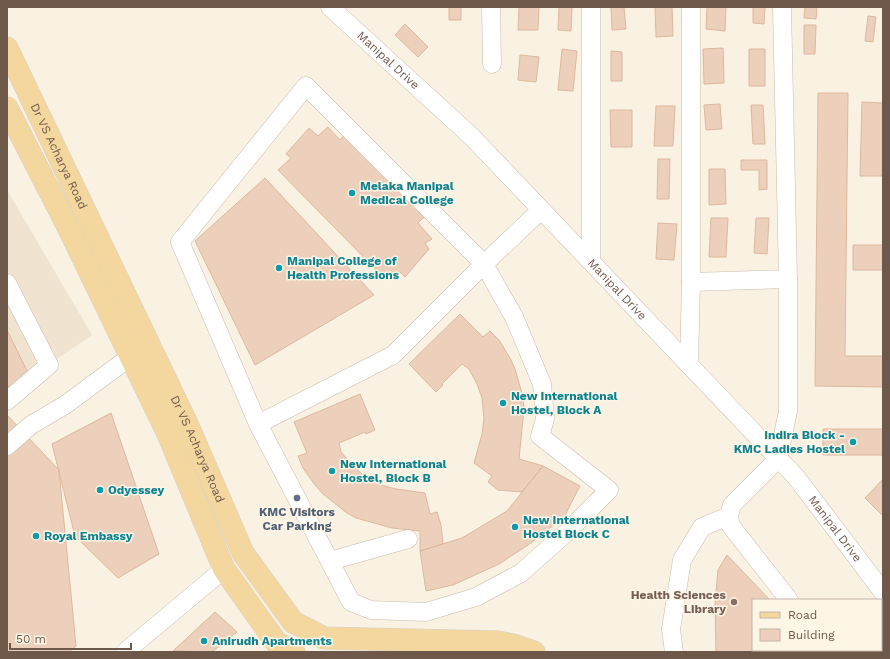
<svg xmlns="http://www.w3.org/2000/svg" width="890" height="659" font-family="'Work Sans',sans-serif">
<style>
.residential{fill:#f0e3d0}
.building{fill:#ecd0bb;stroke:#ddb89d}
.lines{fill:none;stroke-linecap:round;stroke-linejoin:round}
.minor-casing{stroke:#cbbbac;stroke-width:19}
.major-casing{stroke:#d6d0cc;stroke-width:23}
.minor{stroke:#fff;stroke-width:18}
.major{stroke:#f3d79e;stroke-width:22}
.culture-dot{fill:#0f9aa8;stroke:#fdf5e6;stroke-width:1.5}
.service-dot{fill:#5c6f8a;stroke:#fdf5e6;stroke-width:1.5}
.education-dot{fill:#8d6e63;stroke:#fdf5e6;stroke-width:1.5}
.labels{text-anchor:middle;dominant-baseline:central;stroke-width:3;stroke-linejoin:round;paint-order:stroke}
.street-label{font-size:12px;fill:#6e584a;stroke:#fdf5e6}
.culture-label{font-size:12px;font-weight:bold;fill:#0d838f;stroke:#fdf5e6;text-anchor:start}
.service-label{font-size:12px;font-weight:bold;fill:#4e5e75;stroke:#fdf5e6}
.education-label{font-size:12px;font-weight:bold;fill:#785e54;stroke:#fdf5e6;text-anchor:end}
</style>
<rect width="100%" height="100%" fill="#f9f1e1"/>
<path class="residential" d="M7 190 92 335 7 393Z"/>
<path class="building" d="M449 7H461V20H449Z
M519 7H539L538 30H518Z
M559 7H572L571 31 558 30Z
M611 7H624L626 29 612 30Z
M655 7H672L673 36 656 37Z
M707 7H726L725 31 706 29Z
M753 7H765L764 24 753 23Z
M805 7H817L816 19 804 18Z
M868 16 876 17 873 42 865 41Z
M405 24 428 47 418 57 395 35Z
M804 25H816L815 54H804Z
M723 48 724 83 704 84 703 49Z
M562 49 577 51 573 91 558 90Z
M749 49H765V86H749Z
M611 51 622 52V81H611Z
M520 55 539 57 536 82 518 80Z
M818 93H848L845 356H883V387L815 386Z
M862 102 883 103V176H860Z
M720 104 722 129 706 130 704 105Z
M751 105H763L765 144H753Z
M656 106H675L673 146H654Z
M610 110H632V147H611Z
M328 127 340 140 346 133 425 216 418 223 432 239 425 243 429 249 405 277 400 272 394 276 390 272 386 280 278 170 291 158 286 154 309 128 318 136Z
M658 159H670L669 199H657Z
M741 160H767V189L759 190V170H741Z
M709 169H725L726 204 709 205Z
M265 178 374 295 255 365 195 241Z
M711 218H728L726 257H709Z
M756 218H769L767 254 754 253Z
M658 223 677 224 674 260 656 259Z
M853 245H883V270H853Z
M460 314 483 337 490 331 499 340 510 358 515 369 523 397 524 409 519 459 543 466 522 492 498 490 488 482 492 476 474 463 482 434 484 419 482 398 477 384 469 369 462 364 442 384 443 385 436 392 409 364Z
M7 330 30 377 7 388Z
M360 394 375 430 366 434 365 432 339 443 341 452 352 465 363 475 381 485 396 489 425 493 430 514 437 512 441 525 443 544 420 551V531L392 528 356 518 347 513 323 494 315 485 303 468 298 456 307 453 294 422Z
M111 413 159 554 118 578 75 536 52 444Z
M7 415 59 470 76 646 69 652H7Z
M823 429H883V455H823Z
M543 466 580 486 564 517 528 545 499 564 453 585 426 591 420 551 462 538 507 511Z
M883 479V516L865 498Z
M727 555 770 600H753V650H796L797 652H716L715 604 718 570Z
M215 612 237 632 212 652 173 651Z"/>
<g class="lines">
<g class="minor-casing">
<g id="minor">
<path id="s1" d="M330 7 472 137 796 477 883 592"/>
<path d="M491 7 492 64"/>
<path d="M591 7V262"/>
<path d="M691 7V282L788 279 782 7"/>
<path d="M788 279V411L778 459 732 505 729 516 731 526 789 600"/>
<path d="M7 283 49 365 7 401"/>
<path d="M689 365 691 282"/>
<path d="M258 424 180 242 306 86 484 264 514 317 542 384 545 419 540 436 609 490 567 532 521 573 476 597 426 612 371 610 351 602 258 424 393 355 484 264 541 210"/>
<path d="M7 446 31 425 65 405 130 357"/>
<path d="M330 561 408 539"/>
<path d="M828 650 829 652"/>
<path d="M125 652 224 569"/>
<path d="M674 652 671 629 682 560 702 527 729 516"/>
</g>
</g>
<g class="major-casing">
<g id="major">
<path id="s2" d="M7 48 189 428 243 553 293 622 324 638 498 642 517 646 534 652"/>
<path d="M7 108 69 229 168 434 224 569 276 642 294 652"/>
</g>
</g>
<use href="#minor" class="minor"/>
<use href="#major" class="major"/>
</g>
<g class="culture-dot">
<circle cx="352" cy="193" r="4"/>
<circle cx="279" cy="268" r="4"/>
<circle cx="503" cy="403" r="4"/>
<circle cx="853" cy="442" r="4"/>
<circle cx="332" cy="471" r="4"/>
<circle cx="100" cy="490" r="4"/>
<circle cx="515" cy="527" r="4"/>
<circle cx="36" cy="536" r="4"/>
<circle cx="204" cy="641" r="4"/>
</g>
<circle class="service-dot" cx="297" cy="498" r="4"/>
<circle class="education-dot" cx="734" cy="602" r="4"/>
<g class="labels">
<g class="street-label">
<text stroke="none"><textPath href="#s1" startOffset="79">Manipal Drive</textPath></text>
<text stroke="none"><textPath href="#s2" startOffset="120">Dr VS Acharya Road</textPath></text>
<text stroke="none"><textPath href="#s1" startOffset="403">Manipal Drive</textPath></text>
<text stroke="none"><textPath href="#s2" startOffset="444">Dr VS Acharya Road</textPath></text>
<text stroke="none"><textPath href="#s1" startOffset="727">Manipal Drive</textPath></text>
</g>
<g class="culture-label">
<text x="360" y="186">Melaka Manipal<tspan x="360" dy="14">Medical College</tspan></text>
<text x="287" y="261">Manipal College of<tspan x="287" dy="14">Health Professions</tspan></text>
<text x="511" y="396">New International<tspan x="511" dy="14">Hostel, Block A</tspan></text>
<text x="845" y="435" text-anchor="end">Indira Block -<tspan x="845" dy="14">KMC Ladies Hostel</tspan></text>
<text x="340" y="464">New International<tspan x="340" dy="14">Hostel, Block B</tspan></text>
<text x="108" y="490">Odyessey</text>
<text x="523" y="520">New International<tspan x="523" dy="14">Hostel Block C</tspan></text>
<text x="44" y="536">Royal Embassy</text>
<text x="212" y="641">Anirudh Apartments</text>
</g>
<g class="service-label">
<text x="297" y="512">KMC Visitors<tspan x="297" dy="14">Car Parking</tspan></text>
</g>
<g class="education-label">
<text x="726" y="595">Health Sciences<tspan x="726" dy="14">Library</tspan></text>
</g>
</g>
<rect width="890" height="659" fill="none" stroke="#6e584a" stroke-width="16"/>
<rect x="752" y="599" width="130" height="52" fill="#fdf5e6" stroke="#c4b6a8"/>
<rect x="760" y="612" width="20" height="6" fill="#f3d79e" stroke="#c4b6a8"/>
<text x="788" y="619" font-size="12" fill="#6e584a">Road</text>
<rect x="760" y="629" width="20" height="12" fill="#ecd0bb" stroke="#c4b6a8"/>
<text x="788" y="639" font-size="12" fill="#6e584a">Building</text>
<path d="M10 643v6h121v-6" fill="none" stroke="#6e584a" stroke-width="2"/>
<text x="16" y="643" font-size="12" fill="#6e584a" stroke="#fdf5e6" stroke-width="3" paint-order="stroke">50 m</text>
</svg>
